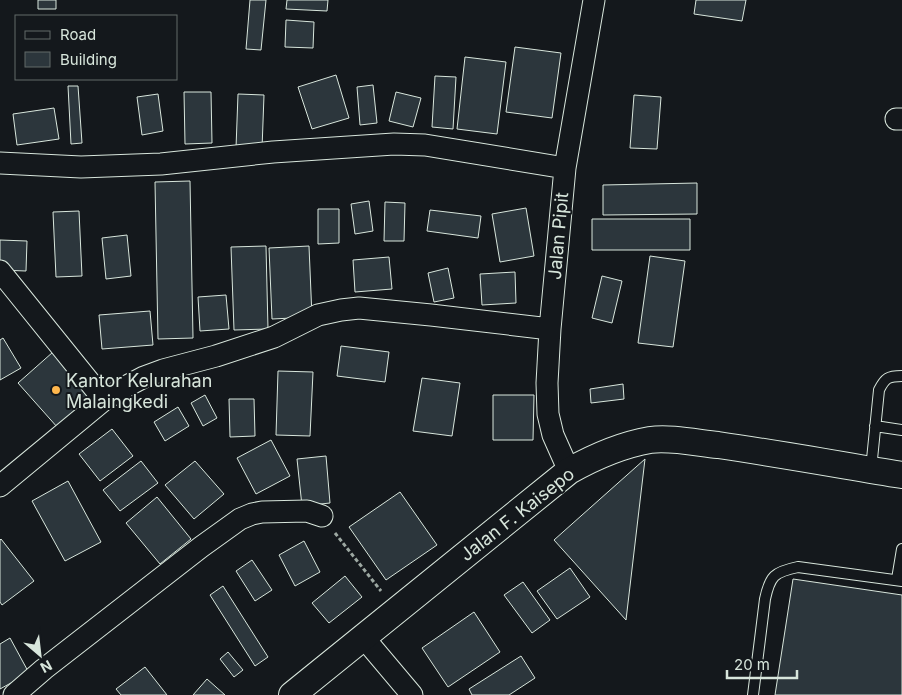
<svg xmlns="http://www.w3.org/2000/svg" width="902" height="695" font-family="Inter,sans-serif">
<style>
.building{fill:#2c363c;stroke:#d8e6dc}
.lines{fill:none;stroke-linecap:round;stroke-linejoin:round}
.service-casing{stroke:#d8e6dc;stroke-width:12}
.minor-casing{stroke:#d8e6dc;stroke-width:23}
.tertiary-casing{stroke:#d8e6dc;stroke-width:28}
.path{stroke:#9da8a2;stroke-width:3;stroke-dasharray:4 2.5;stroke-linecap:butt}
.service{stroke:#14181c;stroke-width:10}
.minor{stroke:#14181c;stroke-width:21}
.tertiary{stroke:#14181c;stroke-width:26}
.poi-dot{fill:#ffb74d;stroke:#14181c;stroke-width:2}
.labels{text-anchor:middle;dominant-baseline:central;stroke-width:4;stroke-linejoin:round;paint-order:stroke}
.street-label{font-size:18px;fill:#d8e6dc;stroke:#14181c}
.poi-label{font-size:18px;fill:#d8e6dc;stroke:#14181c;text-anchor:start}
</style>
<rect width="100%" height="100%" fill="#14181c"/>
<path class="building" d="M38 0H56V9H38Z
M250 0H266L261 50 246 49Z
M287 0H328L327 11 286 9Z
M696 0H746L742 21 694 14Z
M286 20 314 22 313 48 285 47Z
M515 47 561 53 552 118 506 112Z
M465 57 506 62 497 134 457 129Z
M336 75 349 118 312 129 298 87Z
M435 76 456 77 453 129 432 127Z
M373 85 377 123 360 125 357 87Z
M68 86H78L82 143 71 144Z
M184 92H211L212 143 185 144Z
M396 92 421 98 413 127 389 121Z
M158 94 163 131 142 135 137 97Z
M238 94 264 95 262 149 236 148Z
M634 95 661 97 657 149 630 148Z
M54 108 59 139 17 145 13 114Z
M190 181 193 338 158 339 155 182Z
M697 183V214L603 215V185Z
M369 201 373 231 355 234 351 204Z
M385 202 405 203 404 241H384Z
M526 208 534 256 500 262 492 214Z
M318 209H339V243L318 244Z
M430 210 481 216 478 238 427 231Z
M79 211 82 276 56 277 53 212Z
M592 219H690V250H592Z
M127 235 131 276 106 279 102 238Z
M0 240 27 241 26 271 0 270Z
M266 246 268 329 234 330 231 247Z
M309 246 312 317 272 319 269 248Z
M650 256 685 261 673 347 638 343Z
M389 257 392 289 355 292 353 260Z
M448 268 454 298 434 302 428 273Z
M515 272 516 303 482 305 480 274Z
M602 276 622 281 612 323 592 318Z
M226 295 229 329 200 331 198 297Z
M150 311 153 345 102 349 99 315Z
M3 338 21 368 0 380V340Z
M341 346 389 352 385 382 337 376Z
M53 352 93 397 58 428 18 383Z
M278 371 313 372 310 436 276 435Z
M422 378 460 383 452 436 413 431Z
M623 384 624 399 591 403 590 389Z
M205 395 217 418 203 426 191 403Z
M493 395H534L533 440H493Z
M229 399H254L255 436 230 437Z
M178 407 189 426 165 441 154 422Z
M112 429 133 456 100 481 79 454Z
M271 440 290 476 256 494 237 458Z
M326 456 330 503 302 506 297 459Z
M645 459 626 620 554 540Z
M141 461 158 483 120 511 103 490Z
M195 461 224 494 194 519 165 485Z
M68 481 101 542 65 561 32 501Z
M400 492 437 545 386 580 349 527Z
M157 497 191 539 160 564 126 523Z
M1 539 34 581 2 605 0 602V540Z
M304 541 320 572 295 586 279 555Z
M252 560 272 590 255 601 236 571Z
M570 568 590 597 557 619 537 591Z
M345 576 362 597 329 623 312 603Z
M793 579 902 595V695H775Z
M523 582 550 620 532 633 504 595Z
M223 586 268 657 255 666 210 595Z
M474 612 500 652 448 687 422 648Z
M10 638 29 673 0 689V644Z
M228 652 243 670 234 677 220 659Z
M521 656 535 678 509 695H472L469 689Z
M145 667 167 695H121L116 689Z
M207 679 225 695H193Z"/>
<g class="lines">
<g class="service-casing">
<path id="service" d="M875 426 902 430
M871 469 879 390C885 378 888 376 902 376
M897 579 902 549
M753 695 765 599C770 576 774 572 798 567L902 581"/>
</g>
<g class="minor-casing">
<path id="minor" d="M896 119H902
M0 163 81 167 161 164 273 152 394 144 425 145 565 168
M0 271 104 400
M569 471 553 435 548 414 547 383 550 329 565 168 594 0
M0 486 104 400 127 386 144 377 163 370 216 356 274 337 318 315 341 310 359 308 431 315 550 329
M364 638 412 695
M14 695 44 669 201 547 240 519 252 514 262 512 307 511 322 516"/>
</g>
<g class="tertiary-casing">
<path id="tertiary" d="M292 695 569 471C594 457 621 445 650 440 670 437 698 443 718 445 780 454 841 465 902 475"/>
</g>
<path class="path" d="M335 533 381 591"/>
<use href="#service" class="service"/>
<use href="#minor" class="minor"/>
<use href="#tertiary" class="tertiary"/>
</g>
<circle class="poi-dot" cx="56" cy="390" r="5"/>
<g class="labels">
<g class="street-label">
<text transform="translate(558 236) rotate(-85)">Jalan Pipit</text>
<text transform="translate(517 514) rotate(-38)">Jalan F. Kaisepo</text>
</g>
<g class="poi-label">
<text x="66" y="380">Kantor Kelurahan<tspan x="66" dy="21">Malaingkedi</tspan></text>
</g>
</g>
<rect x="15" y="15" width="162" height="65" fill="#14181c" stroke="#626a69"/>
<rect x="25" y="31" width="25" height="8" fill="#14181c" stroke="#626a69"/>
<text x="60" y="40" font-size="15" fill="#d8e6dc">Road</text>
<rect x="25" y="52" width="25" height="15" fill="#2c363c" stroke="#626a69"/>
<text x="60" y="65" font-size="15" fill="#d8e6dc">Building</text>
<g transform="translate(40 655) rotate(152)" stroke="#14181c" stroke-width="4" paint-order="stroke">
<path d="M0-4L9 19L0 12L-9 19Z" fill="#d8e6dc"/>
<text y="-8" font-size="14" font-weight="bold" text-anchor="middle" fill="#d8e6dc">N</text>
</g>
<path d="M727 670v8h70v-8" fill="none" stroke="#d8e6dc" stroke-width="2.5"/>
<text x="734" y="670" font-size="15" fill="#d8e6dc" stroke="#14181c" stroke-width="4" paint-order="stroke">20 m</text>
</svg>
